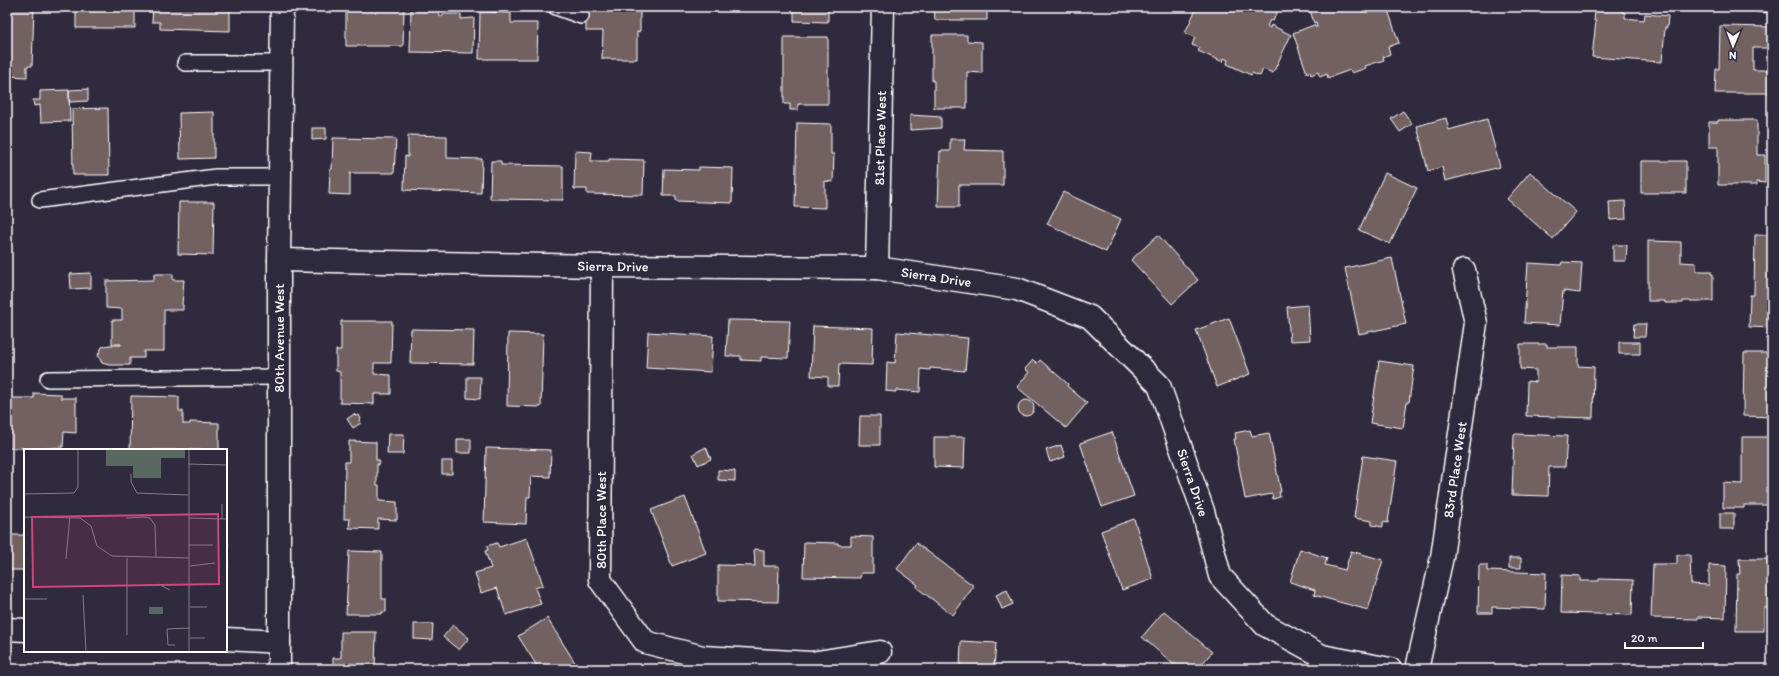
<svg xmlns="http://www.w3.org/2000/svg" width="1779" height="676" font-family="Itim,sans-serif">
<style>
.building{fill:#736160;stroke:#fff}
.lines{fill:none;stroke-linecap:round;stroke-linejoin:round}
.service-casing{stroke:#fff;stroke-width:18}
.minor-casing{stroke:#fff;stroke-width:25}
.tertiary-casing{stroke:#fff;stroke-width:25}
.service{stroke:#2f2a3d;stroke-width:15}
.minor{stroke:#2f2a3d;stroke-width:22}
.tertiary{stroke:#2f2a3d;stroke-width:22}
.labels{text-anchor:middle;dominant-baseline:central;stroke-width:3;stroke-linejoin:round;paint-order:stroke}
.street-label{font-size:14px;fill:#fff;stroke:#2f2a3d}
.inset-road{fill:none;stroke:#827f8b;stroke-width:1}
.view{fill:#ce467c;fill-opacity:0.15;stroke:#ce467c;stroke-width:2}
.inset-edge{fill:none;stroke:#fff;stroke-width:2}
</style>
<rect width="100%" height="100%" fill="#2f2a3d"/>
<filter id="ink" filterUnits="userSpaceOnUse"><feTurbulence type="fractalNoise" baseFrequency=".025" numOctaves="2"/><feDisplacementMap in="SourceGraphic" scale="8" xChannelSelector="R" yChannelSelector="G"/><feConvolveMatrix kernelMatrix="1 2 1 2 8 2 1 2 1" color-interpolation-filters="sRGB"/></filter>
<g filter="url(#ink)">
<path class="building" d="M7 7H34L32 66H27V77L7 76Z
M76 7H135V28H76Z
M153 7H230V31L160 29V22H152Z
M371 7H404L403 46H346V8Z
M411 7H439V16H443V14H461V19L474 18 473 53 410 52Z
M586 7H640V31L637 32V59H602L603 31H586Z
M794 7H828V22L794 21Z
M934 7H987V20H935Z
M1197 7H1279L1273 21 1270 20 1267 26 1270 28 1271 25 1291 35 1273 73 1263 69 1260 76 1252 73 1251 75 1227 64 1228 60 1224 58 1223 62 1198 51 1200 48 1192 45 1195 37 1185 33Z
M1309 7H1363L1361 8 1362 12 1365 11 1364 8 1369 7H1387L1399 43 1388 47 1390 54 1383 57 1384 60 1365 66 1366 68 1352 73 1350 70 1328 78 1327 74 1320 77 1318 72 1311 75 1310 72 1307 73 1293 33 1314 25 1315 27H1317L1316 22 1314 23Z
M1584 7H1622V12L1625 13V18L1644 20 1645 14 1668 16 1667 28 1665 27 1662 62 1592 57 1596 21H1594L1595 11 1584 10Z
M1753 7H1772V13L1756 12V7Z
M480 12 511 13V23H538L537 59H479Z
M1720 26 1772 27V56V48H1753V70H1772V93H1715L1716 69H1719Z
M932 35H967V41L982 42V73L967 72V108H934V81H932Z
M784 37H828V104H798V110H790V104H784Z
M88 89V101L69 102V90Z
M69 90 70 121 41 122 40 105 34 106 33 100H40V91Z
M108 108 109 175H73L72 109Z
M1403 111 1412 124 1400 132 1391 119Z
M214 112V158L180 159 179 113Z
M910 115 941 117V128L910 130Z
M1446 118 1449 130 1487 119 1500 167 1445 181 1442 167 1428 171 1417 126Z
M1718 120H1757V155H1765V183L1757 182V185H1718V147H1709V122H1718Z
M797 123 831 124V154H834L833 182 825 181V208L795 207Z
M312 128H326V139L312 140Z
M408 135 447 136V158L482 159 481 193 404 190 405 156 408 157Z
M333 138 396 139 394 173H350V195L329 194 330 169H332Z
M950 139H965L964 150 1003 151V185H959V207H938L940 151H950Z
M575 151 592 152 591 161H609V159L644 160 643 195 587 194V189H574Z
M491 161H501V165L563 166V200L490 199Z
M1641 161H1686V193H1641Z
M699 167 733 168 732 203 676 201V196H663L664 169 699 170Z
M1530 172 1576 212 1553 239 1507 199Z
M1385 173 1417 188 1390 244 1359 230Z
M1063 192 1121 219 1106 252 1047 224Z
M1625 201 1626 219 1610 220 1609 202Z
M179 202H214L213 255 178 254Z
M1158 235 1198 280 1172 304 1131 260Z
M1755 235H1772V328L1749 327 1750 295H1754Z
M1648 241 1681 242V262L1696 263V271H1711V274H1713V301H1683V303H1665V301H1648Z
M1613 245H1627L1626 261H1613Z
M1392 258 1406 324 1359 334 1345 268Z
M1562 262 1582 263 1580 293 1563 291 1560 325 1524 323 1528 263 1561 265Z
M91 273V288L71 289 70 274Z
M154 274H173V280H184L182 305H183V310H164V351H144V358H130V365H109L102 363 98 355 102 347 109 345H121V344H112V320H122V309L106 308V281L154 280Z
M1308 305 1310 340 1290 341 1287 307Z
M1229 318 1250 374 1217 387 1196 330Z
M728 320 790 321 788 358 761 357V361L741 360V356H726Z
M341 321H392L391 363H374V374L391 375V394H374V404L340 403V372L336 371V350H341Z
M1634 324H1646L1645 337H1633Z
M813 326 873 328 872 365 839 364 838 386H828V377L811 376Z
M411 329 474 330 473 364 410 363Z
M648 332 713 336 711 372 646 368Z
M897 332 968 338 965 371 930 368V370L921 369 920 392 896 390V392L886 391 887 362 895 363Z
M508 333 543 334 541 407 507 406Z
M1619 342H1640V354H1619Z
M1520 344H1547V347H1578V366L1594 367 1593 418 1526 416 1527 381 1536 382V370L1520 369Z
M1744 353H1772V417L1743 416Z
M1033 360 1037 363 1040 360 1068 384 1067 386 1087 403 1066 428 1017 387 1029 372 1025 369Z
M1379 361 1414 366 1409 402H1407L1403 428 1370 423Z
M467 377H481L480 399 467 398Z
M34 393 61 394V398H76V433L64 432 63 447 25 450V452L23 451V448H7V398H34Z
M131 396 179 397V411H183V424H190V422L219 423V450H130Z
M1018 408a8 8 0 1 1 16 0a8 8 0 1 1-16 0Z
M354 414 356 416 359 415 361 419 359 420 361 423 353 428 347 419Z
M860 416H880V445H859Z
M1250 430 1252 436 1269 433 1281 492H1279L1280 497 1273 499 1272 494 1245 499 1234 439H1236L1235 433Z
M1112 432 1134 496 1102 507 1080 443Z
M388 434H404L403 454H387Z
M1514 434 1567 436 1565 467H1549L1548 496 1512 495Z
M934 437H965L964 468 934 467Z
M1742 437H1772V505H1744V508H1723V483L1742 484Z
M457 439H471V453H457Z
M349 441 376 442V460H379V464H377V485H379V501L397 502V520L378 519V529L349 528 350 519H344L345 462H349Z
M1061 445 1065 457 1050 462 1046 450Z
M706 447 711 459 698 465 693 454Z
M486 448 551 450 550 477 531 476 530 497H527L526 524 484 522Z
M1363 456 1397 461 1388 522V523L1383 522V527L1372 525V521L1354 518Z
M442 461H452V474H442Z
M718 470 735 471V481L718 480Z
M685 497 706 553 672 566 651 510Z
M7 513H10V532H7Z
M1720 513H1734V529H1720Z
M1134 519 1153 579 1122 590 1101 531Z
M7 535H25V570H7Z
M851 536 873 537V573H861L860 578 803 577 804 542 838 543V545H851Z
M527 538 543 585 535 588 541 604 506 615 497 588 481 593 475 573 491 568 485 551 488 550 487 546 497 543 499 547Z
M226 542H228V568H226Z
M916 543 974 586 953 615 916 587 918 585 897 569Z
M754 549 764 550V566H779L778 602 718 601V565L755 566Z
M1300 549 1327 558 1325 565 1345 570 1351 551 1383 560 1368 610 1314 595 1315 590 1290 582Z
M349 551 382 552V599H386V612H382V614H346Z
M1677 555H1690L1691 584 1709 585V565L1726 566 1725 618 1698 617V619L1651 618 1653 564H1677Z
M1509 558H1521V568H1509Z
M1739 559H1772V608H1764V631H1736L1737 574H1740Z
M1479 565H1487V571L1546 573 1545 609 1492 607V613H1478Z
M1562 575 1580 576V581H1599V579L1633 580 1632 615 1561 613Z
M1007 590 1013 604 1002 609 996 595Z
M1164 611 1212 652 1198 669H1179L1142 637Z
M547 618 579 669H539L518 636Z
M414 624H433L432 640 414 639Z
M453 625 469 638 459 650 443 637Z
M341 632H376L375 669H333V658H341Z
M961 641 996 643 994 669H960Z"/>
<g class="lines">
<g class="service-casing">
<path id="service" d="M556 7 581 16
M185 63H281
M40 200 216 177H280
M48 379 279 377"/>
</g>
<g class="minor-casing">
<g id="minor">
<path id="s1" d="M279 260 602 266 877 268 1017 289 1090 317 1159 385 1203 511 1220 576 1265 625 1322 656 1390 669"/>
<path d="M602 266 600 580 645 642 703 657 811 663 880 652"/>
<path id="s2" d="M877 268 883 7"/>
<path d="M7 629 25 630"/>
<path d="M226 639 279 642"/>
<path id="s3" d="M1417 669 1442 557 1476 323 1464 270"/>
</g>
</g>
<g class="tertiary-casing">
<path id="tertiary" d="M279 669V260L282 7"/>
</g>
<use href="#service" class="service"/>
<use href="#minor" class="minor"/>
<use href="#tertiary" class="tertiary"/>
</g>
</g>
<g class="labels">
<g class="street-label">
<text stroke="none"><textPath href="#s2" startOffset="130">81st Place West</textPath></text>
<text stroke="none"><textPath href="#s1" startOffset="334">Sierra Drive</textPath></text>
<text stroke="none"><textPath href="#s1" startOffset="658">Sierra Drive</textPath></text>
<text transform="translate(279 338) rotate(-90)">80th Avenue West</text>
<text stroke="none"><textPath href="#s3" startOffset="203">83rd Place West</textPath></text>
<text stroke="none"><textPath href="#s1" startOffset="1018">Sierra Drive</textPath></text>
<text transform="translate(601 520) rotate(-90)">80th Place West</text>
</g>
</g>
<g transform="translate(24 449)">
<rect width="203" height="203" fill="#2f2a3d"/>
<path d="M82 0H161V9H137V29H109V17H82Z" fill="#596860"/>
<path d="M84 0H113V2L84 3ZM125 158H139V165H125Z" fill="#596860"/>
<path class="inset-road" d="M165 0V203M164 15 203 16M107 25V33L113 44 164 46M0 45 50 44 54 38V0M198 55V70M0 68 56 69 67 77 73 97 88 107 165 109M102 69 120 68 126 69 131 76 132 108M165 69 203 70M165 96H189M42 110 46 67M166 117 191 114M134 135 146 141M59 146 62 203M0 150H23M166 158H183M103 186V109M166 189H181M151 196H144L143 180 166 179"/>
<path class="view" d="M194 65 195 135 9 138 8 68Z"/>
<rect width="203" height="203" class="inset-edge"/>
</g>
<rect width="1779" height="676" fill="none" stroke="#2f2a3d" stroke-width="24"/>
<rect x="12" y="12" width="1755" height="652" fill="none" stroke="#fff" stroke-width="1.5" filter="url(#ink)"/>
<g transform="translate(1733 46) rotate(181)" stroke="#2f2a3d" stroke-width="3" paint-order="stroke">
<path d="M0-3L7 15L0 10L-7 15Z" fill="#ffffff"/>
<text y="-6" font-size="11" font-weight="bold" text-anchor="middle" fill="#ffffff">N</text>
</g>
<path d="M1625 642v6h78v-6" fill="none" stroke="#ffffff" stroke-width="2"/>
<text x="1631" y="642" font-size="12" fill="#ffffff" stroke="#2f2a3d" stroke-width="3" paint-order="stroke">20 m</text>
</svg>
